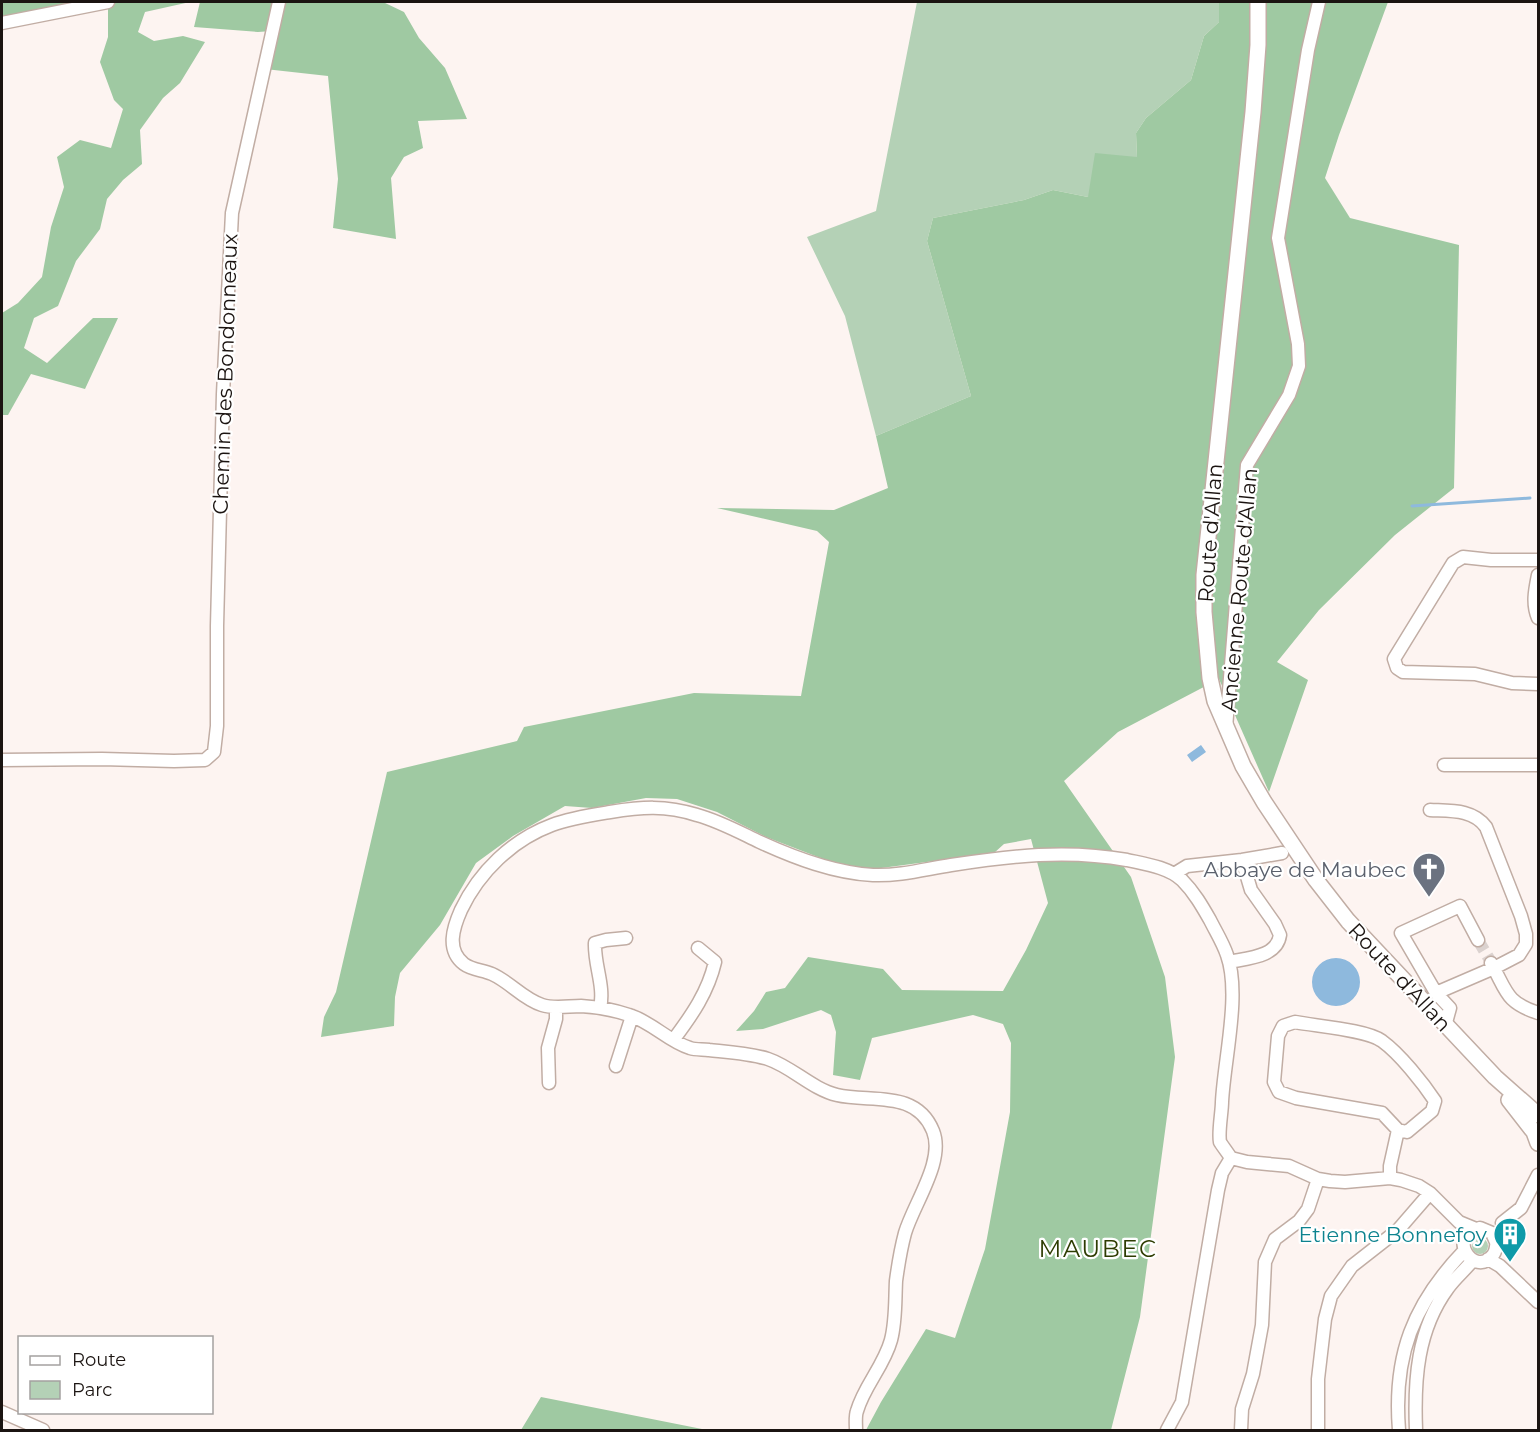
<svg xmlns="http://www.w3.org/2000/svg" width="1540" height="1432" font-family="Montserrat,sans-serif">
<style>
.green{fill:#b4d1b6}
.forest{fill:#9fc9a2}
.water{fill:#8eb9dd}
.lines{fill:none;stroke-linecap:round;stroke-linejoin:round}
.stream{stroke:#8eb9dd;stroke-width:3}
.minor-tunnel{stroke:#dbd2cf;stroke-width:12;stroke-dasharray:12 6;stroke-linecap:butt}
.minor-casing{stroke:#c1ada4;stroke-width:15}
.tertiary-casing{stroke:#c1ada4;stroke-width:18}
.minor{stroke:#fff;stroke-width:12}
.tertiary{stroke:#fff;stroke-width:15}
.labels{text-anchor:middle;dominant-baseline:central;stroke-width:4.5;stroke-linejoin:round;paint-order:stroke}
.street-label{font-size:21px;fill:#1b1411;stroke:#fff}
.worship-label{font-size:21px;fill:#5b616d;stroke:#fff;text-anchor:end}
.culture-label{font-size:21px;fill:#0d838f;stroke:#fff;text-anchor:end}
.quarter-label{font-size:24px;letter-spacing:1.5px;fill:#2e3c02;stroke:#fff}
</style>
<rect width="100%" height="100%" fill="#fdf4f1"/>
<path class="green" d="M917 2H1219V22L1204 36 1191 80 1146 118 1136 133 1137 157 1088 197 1053 190 1024 200 933 218 927 241 971 396 876 436 845 316 807 237 876 211Z
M1472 1246a8 8 0 1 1 16 0a8 8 0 1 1-16 0Z"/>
<path class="forest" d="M2 2H108L2 23Z
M108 2H190L145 12 138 32 154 41 183 36 205 42 180 83 163 98 140 130 142 164 123 180 107 199 100 229 76 261 58 306 34 318 24 348 47 363 93 318H118L85 389 31 374 8 415H2V313L18 303 42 277 51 227 64 187 57 157 80 140 111 148 123 109 114 100 100 62 108 37Z
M200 2H383L404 12 419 38 445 68 467 119 418 121 423 148 404 157 391 178 396 239 333 228 338 179 328 76 265 69 272 31 258 32 194 27Z
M1219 2H1388L1339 135 1325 178 1350 218 1459 245 1454 488 1395 535 1319 610 1277 662 1308 680 1269 792 1219 679 1118 732 1064 781 1131 877 1165 977 1175 1057 1140 1317 1111 1430H866L881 1402 926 1329 955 1338 985 1249 1010 1112 1011 1043 1003 1024 973 1015 872 1038 860 1080 833 1075 836 1032 831 1015 821 1010 763 1029 736 1031 754 1011 766 992 785 988 808 957 883 969 902 990 1003 991 1026 950 1048 903 1031 839 1004 844 994 853 874 869 844 866 818 857 766 837 717 812 677 799 646 798 592 808 565 806 513 836 476 863 440 925 400 973 395 997 394 1026 321 1037 324 1017 336 992 387 772 517 741 524 727 694 693 801 696 829 542 817 531 717 508 834 510 888 488 876 436 971 396 927 241 933 218 1024 200 1053 190 1088 197 1095 153 1137 157 1136 133 1146 118 1191 80 1204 36 1219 22Z
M541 1397 707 1430H521Z"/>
<path class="water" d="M1201 745 1206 752 1192 762 1187 755Z
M1312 982a24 24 0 1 1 48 0a24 24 0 1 1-48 0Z"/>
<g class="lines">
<path class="stream" d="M1412 506 1530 498"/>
<path class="minor-tunnel" d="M1478 940 1491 962"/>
<g class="minor-casing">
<path id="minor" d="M2 23 108 2
M1538 560H1491L1463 557 1453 563 1394 659 1397 668 1403 672 1475 674 1512 683 1538 684
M1538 575C1535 590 1532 604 1538 618
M1226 728 1247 465 1289 395 1299 366 1298 344 1278 238 1308 50 1319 2
M2 760 102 759 174 761 205 760 214 752 217 726V626L223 394 232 213 279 2
M1444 765H1538
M1430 810C1450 811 1473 809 1486 827L1521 916 1526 934V944L1519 955 1494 968 1436 993 1450 1008 1445 1026
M1174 874 1187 866 1242 860 1282 853
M1229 962C1248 958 1277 957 1280 935L1275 924 1251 890 1242 860
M1491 963C1507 991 1505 1002 1538 1013
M1436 993 1401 933 1460 906 1478 940
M600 1008C605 986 594 965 595 943L606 940 626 938
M1295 1022C1315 1026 1368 1030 1382 1041 1400 1054 1423 1083 1435 1101L1432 1111 1407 1132 1398 1130 1382 1113 1296 1098 1279 1092 1274 1082 1278 1036 1283 1026Z
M674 1039C692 1015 708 992 715 962L698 948
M616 1066 632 1016
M549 1083 548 1048 556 1019V1007
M1231 1158 1247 1162 1289 1166 1318 1179 1330 1181 1345 1182 1390 1178 1401 1180 1419 1186 1430 1193 1459 1222 1476 1229
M1390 1178V1166L1398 1130
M1502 1223 1521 1208 1538 1175
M1496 1242 1492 1233 1480 1228C1445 1235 1474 1279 1493 1255 1497 1250 1495 1247 1497 1242 1498 1234 1504 1227 1507 1220
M1488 1259 1500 1266 1538 1302
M2 1412 43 1430
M856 1430C856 1425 855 1416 857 1411 864 1386 884 1366 891 1340 896 1321 895 1301 896 1281 898 1266 901 1248 905 1233 914 1203 945 1161 933 1131 916 1089 870 1103 837 1095 812 1089 792 1067 768 1059 749 1053 729 1052 709 1050 703 1049 696 1050 690 1048 669 1042 652 1022 629 1015 614 1010 598 1007 581 1006 568 1006 554 1009 542 1005 523 999 510 982 492 974 483 970 472 970 464 964 446 950 453 928 461 910 479 872 512 840 552 825 570 818 591 815 610 812 642 807 665 805 697 815 719 821 739 832 760 842 795 858 834 873 873 875 900 876 925 869 951 865 1011 856 1066 849 1127 860 1145 864 1168 867 1182 880 1194 892 1202 906 1210 920 1216 932 1223 943 1227 955 1241 994 1224 1060 1222 1102 1222 1112 1218 1132 1220 1142 1221 1144 1230 1156 1231 1158
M1167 1430 1182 1402 1218 1190 1222 1173 1231 1158
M1241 1430 1242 1409 1253 1374 1262 1325 1265 1262 1275 1239 1299 1221 1308 1209 1318 1179
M1318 1430V1379L1325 1319 1331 1296 1352 1266 1398 1230 1430 1193
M1399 1430C1393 1356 1413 1304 1464 1251
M1416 1430C1414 1380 1417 1330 1448 1288 1455 1278 1465 1270 1473 1260"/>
</g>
<g class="tertiary-casing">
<path id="tertiary" d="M1258 2V45L1253 112 1204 575V612L1210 678 1215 701 1243 766 1264 802 1316 880 1348 921 1495 1077 1538 1115
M1509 1100 1534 1132 1538 1143"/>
</g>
<use href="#minor" class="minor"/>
<use href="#tertiary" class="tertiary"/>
</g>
<defs>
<g id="church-pin" transform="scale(1.725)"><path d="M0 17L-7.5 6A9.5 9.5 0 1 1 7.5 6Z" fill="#6b7280" stroke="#fff"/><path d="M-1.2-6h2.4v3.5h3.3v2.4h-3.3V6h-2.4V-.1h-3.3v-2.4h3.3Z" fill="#fff"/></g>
<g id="building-pin" transform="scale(1.725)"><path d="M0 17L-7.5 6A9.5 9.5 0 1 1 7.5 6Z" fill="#0f9aa8" stroke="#fff"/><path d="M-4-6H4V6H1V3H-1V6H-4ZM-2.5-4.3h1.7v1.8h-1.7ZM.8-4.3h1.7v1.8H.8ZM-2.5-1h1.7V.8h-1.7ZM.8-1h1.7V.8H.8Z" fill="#fff"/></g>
</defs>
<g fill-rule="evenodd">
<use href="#church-pin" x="1429" y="869"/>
<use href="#building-pin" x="1510" y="1234"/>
</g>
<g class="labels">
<g class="street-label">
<text transform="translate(225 374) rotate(-88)">Chemin des Bondonneaux</text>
<text transform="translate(1210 533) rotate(-86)">Route d'Allan</text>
<text transform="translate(1239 590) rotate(-85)">Ancienne Route d'Allan</text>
<text transform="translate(1400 977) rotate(47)">Route d'Allan</text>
</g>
<g class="worship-label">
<text x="1406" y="869">Abbaye de Maubec</text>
</g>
<g class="culture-label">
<text x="1487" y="1234">Etienne Bonnefoy</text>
</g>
<g class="quarter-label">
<text x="1098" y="1248">MAUBEC</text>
</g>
</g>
<rect width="1540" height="1432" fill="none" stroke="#1b1411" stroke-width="6"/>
<rect x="18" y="1336" width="195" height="78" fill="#ffffff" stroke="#a4a1a0" stroke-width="1.5"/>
<rect x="30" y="1356" width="30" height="9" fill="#ffffff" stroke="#a4a1a0" stroke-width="1.5"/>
<text x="72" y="1366" font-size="18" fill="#1b1411">Route</text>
<rect x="30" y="1381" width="30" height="18" fill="#b4d1b6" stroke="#a4a1a0" stroke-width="1.5"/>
<text x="72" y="1396" font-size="18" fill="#1b1411">Parc</text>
</svg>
